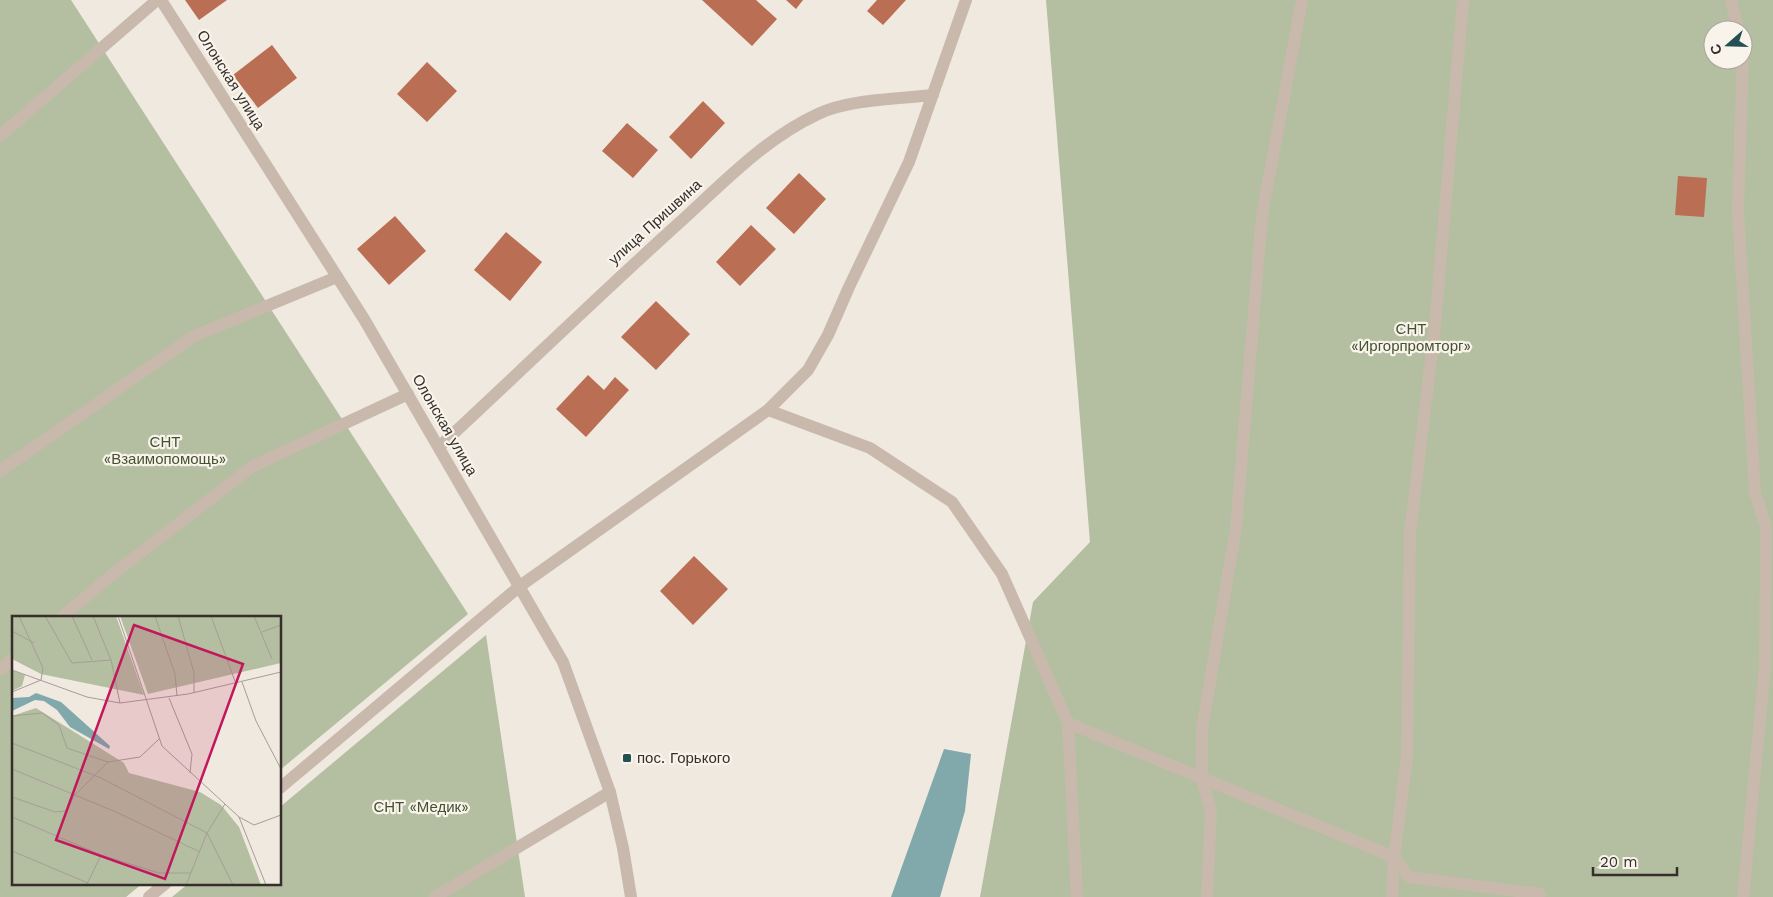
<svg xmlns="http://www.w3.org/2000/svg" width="1773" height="897" font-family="'Work Sans',sans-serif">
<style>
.green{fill:#b4bea0;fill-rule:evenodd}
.water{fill:#81a8ab}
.building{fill:#ba6e53}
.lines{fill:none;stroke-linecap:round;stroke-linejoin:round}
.service{stroke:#c8b9ac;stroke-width:12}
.minor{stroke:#c8b9ac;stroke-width:12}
.tertiary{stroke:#c8b9ac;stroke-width:12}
.poi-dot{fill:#245054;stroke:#f8f3eb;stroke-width:2}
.labels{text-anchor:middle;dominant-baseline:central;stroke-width:4.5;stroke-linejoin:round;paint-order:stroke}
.street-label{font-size:15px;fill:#362e2a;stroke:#f8f3eb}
.park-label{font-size:15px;fill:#455230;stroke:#f8f3eb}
.poi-label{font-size:15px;fill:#362e2a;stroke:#f8f3eb;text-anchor:start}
.inset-road{fill:none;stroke:#a69e97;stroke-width:1}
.view{fill:#c2185b;fill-opacity:0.15;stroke:#c2185b;stroke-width:2.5}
.inset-edge{fill:none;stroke:#362e2a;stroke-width:2.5}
</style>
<rect width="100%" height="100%" fill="#f0e9df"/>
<path class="green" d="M0 0H71L468 614 280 770V617H14V883H143L126 897H0Z
M1046 0H1773V897H980L1033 602 1090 542ZM1713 30H1743V60H1713Z
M486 635 525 897H172L189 883H280V807Z"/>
<path class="water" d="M944 749 971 754 965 811 940 897H891Z"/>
<path class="building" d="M185 0H227L199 20Z
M702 0H756L777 19 752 46Z
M786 0H803L796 9Z
M877 0H906L883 25 867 11Z
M272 45 297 78 258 108 233 75Z
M427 62 457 91 427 122 397 94Z
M703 101 725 123 691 159 669 137Z
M627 123 658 150 633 178 602 151Z
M799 173 826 199 794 234 766 208Z
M1678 176 1707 178 1704 217 1675 215Z
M395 216 426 251 389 285 357 249Z
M751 225 776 249 740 286 716 262Z
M506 232 542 262 510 301 474 270Z
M656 301 690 334 656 370 621 337Z
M588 375 604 390 615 377 629 390 586 437 556 409Z
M694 556 728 589 693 625 660 591Z"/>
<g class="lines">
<path class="service" d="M1731 0 1738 30
M0 136 157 0
M0 471 194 336 337 277
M62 617 113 574 253 466 408 394
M0 670 14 658
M1068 723 1077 897
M280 788 520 586
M149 897 166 883
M435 897 610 792
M1207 897 1211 812 1202 779V729L1236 528 1262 215 1302 0
M1392 897 1394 857 1407 756 1410 533 1435 326 1463 0
M1743 897 1765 666 1766 527 1755 492 1738 212 1743 53"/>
<path class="minor" d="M768 410 870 448 952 502 1002 574 1068 723 1394 857 1409 877 1540 894
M439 447C519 373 598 296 679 223 722 184 764 139 818 114 849 99 899 99 933 95
M520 586 768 410 808 370 828 335 849 287 909 162 966 0"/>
<path class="tertiary" d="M161 0 364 319 563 662 610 792 623 848 631 897"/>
</g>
<rect class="poi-dot" x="622" y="753" width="10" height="10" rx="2.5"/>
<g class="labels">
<g class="street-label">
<text transform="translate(231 80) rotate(58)">Олонская улица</text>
<text transform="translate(655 222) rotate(-42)">улица Пришвина</text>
<text transform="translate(445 425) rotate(60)">Олонская улица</text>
</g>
<g class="park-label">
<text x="1411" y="329">СНТ<tspan x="1411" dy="17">«Иргорпромторг»</tspan></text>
<text x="165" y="442">СНТ<tspan x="165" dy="17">«Взаимопомощь»</tspan></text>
<text x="421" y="807">СНТ «Медик»</text>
</g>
<g class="poi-label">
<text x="637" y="758">пос. Горького</text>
</g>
</g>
<g transform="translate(12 616)">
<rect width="269" height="269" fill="#f0e9df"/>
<path d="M0 0H104L132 79 29 58 0 43ZM108 0H269V47L136 78ZM0 54 13 59 10 70 0 75ZM24 92 112 147 117 157 188 176 209 189 227 211 249 269H0V100Z" fill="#b4bea0"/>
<path d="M24 77 49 86 98 130 97 133 58 111 45 94 32 85 23 84 0 95V82L17 81Z" fill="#81a8ab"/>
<path class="inset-road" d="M33 0 60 47 99 44M60 0 80 44M81 0 99 44 108 87M106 0 150 130 213 188 195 217 174 269M143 0 163 58 165 80M166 0 182 57V77M199 0 224 68M242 0 260 43M0 15 22 27M250 16 269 9M0 54 75 81 108 87 176 78 269 56M230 66 244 105 269 153M0 76 29 64 31 52 7 0M157 82 180 138 178 157M0 100 30 97 47 109 55 132 96 146M0 127 89 162 195 217 221 269M0 153 104 196 188 236M0 181 43 196 55 195 62 180 96 146 128 141 147 123M213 188 227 201 242 209 269 199M0 201 89 239 147 257H178M227 201 254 269M0 235 76 267M75 268 89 239"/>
<path class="view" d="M122 9 231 48 153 263 44 224Z"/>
<rect width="269" height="269" class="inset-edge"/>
</g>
<g transform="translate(1728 45) rotate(250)"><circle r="24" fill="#f8f3eb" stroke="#aaa49e"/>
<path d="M0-4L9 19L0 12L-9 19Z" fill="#245054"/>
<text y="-8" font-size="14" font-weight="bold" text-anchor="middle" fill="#362e2a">С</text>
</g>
<path d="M1593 867v8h84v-8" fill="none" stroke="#362e2a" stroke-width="2.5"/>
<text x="1600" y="867" font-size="15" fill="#362e2a" stroke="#f8f3eb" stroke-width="4" paint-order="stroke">20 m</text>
</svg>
